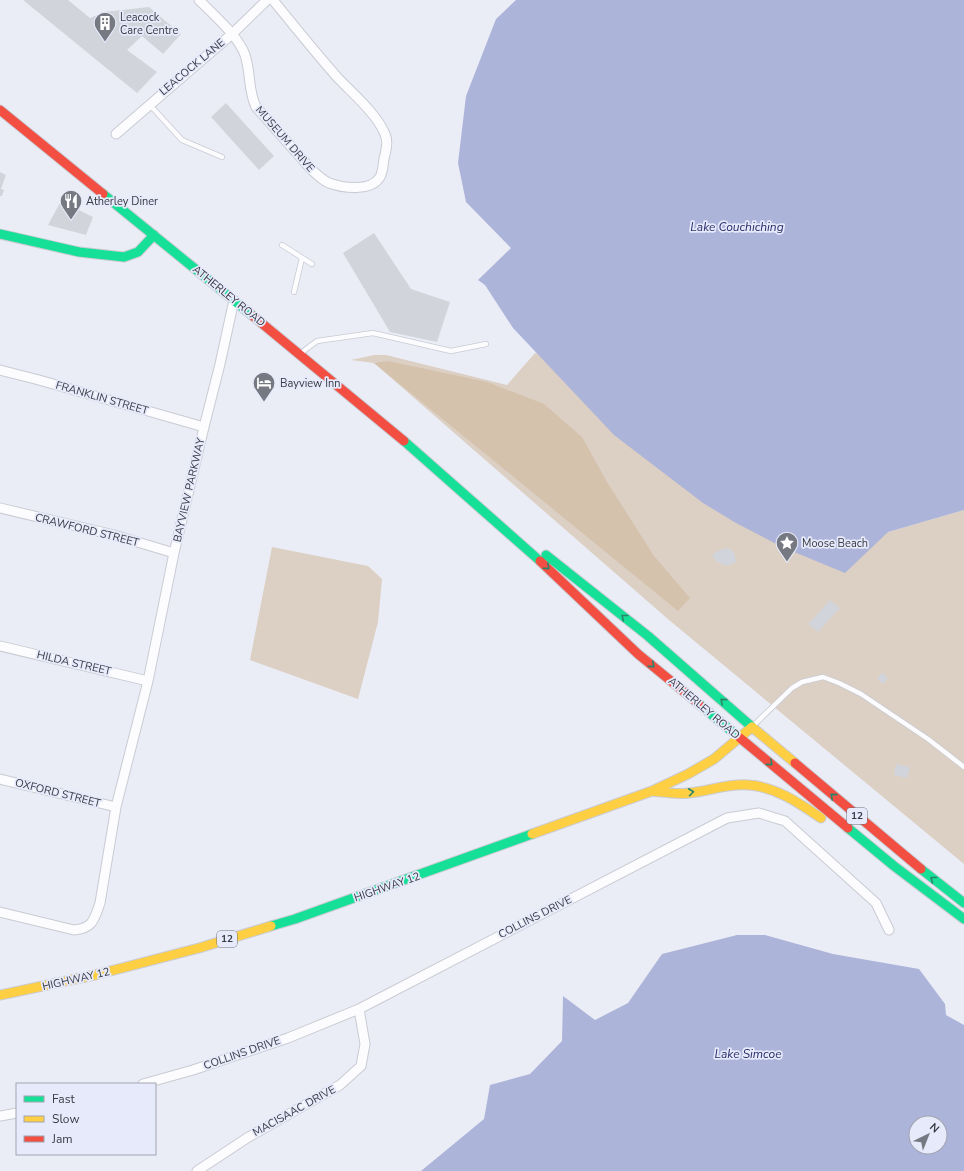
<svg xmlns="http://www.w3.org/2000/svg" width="964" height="1171" font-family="'Nunito Sans',sans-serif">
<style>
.green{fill:#dccfc3}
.forest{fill:#d4c2ad}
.water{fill:#adb4d9;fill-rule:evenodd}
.building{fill:#d2d4dc}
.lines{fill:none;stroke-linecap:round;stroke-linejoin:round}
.lane-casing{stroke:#c9cbd3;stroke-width:6}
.street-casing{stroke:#c9cbd3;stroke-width:11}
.fast-casing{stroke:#c9cbd3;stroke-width:11}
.slow-casing{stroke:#c9cbd3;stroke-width:11}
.jam-casing{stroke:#c9cbd3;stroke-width:11}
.lane{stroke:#fcfcfe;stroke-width:4.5}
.street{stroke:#fcfcfe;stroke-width:9}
.fast{stroke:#16e098;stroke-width:9}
.slow{stroke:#ffcf43;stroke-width:9}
.jam{stroke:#f24e42;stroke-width:9}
.oneway{stroke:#298569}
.labels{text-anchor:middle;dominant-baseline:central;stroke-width:3.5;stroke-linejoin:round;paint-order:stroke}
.shield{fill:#e6eafb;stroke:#6d707a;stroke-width:1}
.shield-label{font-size:10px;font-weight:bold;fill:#393b43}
.poi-label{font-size:11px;fill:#393b43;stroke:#e6eafb;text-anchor:start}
.street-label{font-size:11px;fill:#393b43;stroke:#e6eafb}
.water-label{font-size:12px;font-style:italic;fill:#292d69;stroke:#e6eafb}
</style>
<rect width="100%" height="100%" fill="#ebedf6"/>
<path class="green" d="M535 353 772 432 888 532 964 510V864L669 620 374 363 351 360 374 355H386L507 385Z
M272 547 368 566 382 579 378 622 358 699 250 660Z"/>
<path class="forest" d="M388 361 487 382 544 404 582 437 607 482 654 556 690 598 678 611 374 363Z"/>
<path class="water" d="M516 0H964V510L888 532 845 573 782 547 736 523 703 503 614 435 513 328 485 285 478 280 511 248 466 202 458 163 466 96 496 19Z
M737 935H765L833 954 919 969 945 1004 946 1015 964 1025V1171H421L484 1119 490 1085 530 1074 562 1041 563 996 595 1020 628 1003 662 954ZM916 1123H940V1147H916Z"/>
<path class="building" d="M23 0H68L90 18 104 12 149 7 181 34 163 54 142 36 127 50 157 72 137 93Z
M226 103 274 156 259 170 211 117Z
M0 172 6 175 1 189 4 190 2 196H0Z
M61 201 93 217 86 235 48 225Z
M374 233 411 289 450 302 437 342 390 332 343 253Z
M728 548 734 552 736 562 727 566 717 562 712 555 720 550Z
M830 600 840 608 818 632 808 624Z
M882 673 888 678 883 684 877 679Z
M896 764 910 767 907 778 894 775Z"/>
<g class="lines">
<g class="lane-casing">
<path id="lane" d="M149 104 182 140 222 157
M282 245 312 264
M294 292 302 258
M301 353 317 341 373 333 451 351 486 344
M754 725 792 688 802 682 823 677 839 683 861 694 928 739 964 767"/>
</g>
<g class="street-casing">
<path id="street" d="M199 0C213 14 239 37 245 55 251 73 248 91 256 107L310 168C316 174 322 180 329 183 343 188 371 192 380 177 383 172 383 165 384 159 386 150 389 141 384 132 375 112 352 93 337 77 315 52 294 26 273 0
M116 134 232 34 267 0
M0 370 39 380 204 427
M0 508 114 535 174 553
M0 646 148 681
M0 779 116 807
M0 912 74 930C93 928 94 920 100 903L116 807 148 681 174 553 204 427 220 364 234 300
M143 1084 193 1070 288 1038 359 1009 727 818 759 813 785 821 876 903 889 930
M0 1116 17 1113
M197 1171 247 1138 340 1085 361 1066 365 1044 359 1009"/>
</g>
<g class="fast-casing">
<path id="fast" d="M103 194 253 316
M0 234 79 252 124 257 138 252 154 235
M404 441 540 561
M546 555 648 636 752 727
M699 704 740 738
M848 828 894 866 964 919
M921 869 964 903
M271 926 295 919 532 834"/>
</g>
<g class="slow-casing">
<path id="slow" d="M652 791C664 792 676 795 689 793 709 791 729 783 749 785 776 787 799 803 821 818
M532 834 652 791 688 774 714 759 752 727 795 763
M0 995 99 974 199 948 271 926"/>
</g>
<g class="jam-casing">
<path id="jam" d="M0 110 103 194
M253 316 404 441
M540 561 638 654 699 704
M740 738 848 828
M795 763 921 869"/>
</g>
<use href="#lane" class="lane"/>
<use href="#street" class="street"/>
<use href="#fast" class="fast"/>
<use href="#slow" class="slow"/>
<use href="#jam" class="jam"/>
</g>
<defs><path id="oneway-chevron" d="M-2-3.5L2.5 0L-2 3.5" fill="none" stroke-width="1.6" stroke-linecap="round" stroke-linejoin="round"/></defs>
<g class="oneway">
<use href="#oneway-chevron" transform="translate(547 567) rotate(42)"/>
<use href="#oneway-chevron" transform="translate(624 617) rotate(-141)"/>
<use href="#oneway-chevron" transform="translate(652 665) rotate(40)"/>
<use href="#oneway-chevron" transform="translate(723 701) rotate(-139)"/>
<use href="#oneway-chevron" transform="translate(770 763) rotate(40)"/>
<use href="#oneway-chevron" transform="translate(691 792) rotate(-7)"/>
<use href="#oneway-chevron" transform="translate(833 796) rotate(-140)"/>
<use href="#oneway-chevron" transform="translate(933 879) rotate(-142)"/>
</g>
<defs>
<g id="building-pin" transform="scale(1.15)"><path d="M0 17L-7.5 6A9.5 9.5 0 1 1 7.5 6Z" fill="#777982" stroke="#e6eafb"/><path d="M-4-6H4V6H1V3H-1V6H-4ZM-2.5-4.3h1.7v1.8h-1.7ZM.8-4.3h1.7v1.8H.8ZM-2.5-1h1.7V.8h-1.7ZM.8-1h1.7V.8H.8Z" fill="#fff"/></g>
<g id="restaurant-pin" transform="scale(1.15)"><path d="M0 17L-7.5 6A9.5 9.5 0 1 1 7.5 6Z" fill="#777982" stroke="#e6eafb"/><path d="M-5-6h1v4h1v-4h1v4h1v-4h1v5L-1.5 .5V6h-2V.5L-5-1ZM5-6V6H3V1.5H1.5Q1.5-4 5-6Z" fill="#fff"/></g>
<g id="hotel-pin" transform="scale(1.15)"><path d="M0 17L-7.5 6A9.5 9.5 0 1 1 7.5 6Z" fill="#777982" stroke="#e6eafb"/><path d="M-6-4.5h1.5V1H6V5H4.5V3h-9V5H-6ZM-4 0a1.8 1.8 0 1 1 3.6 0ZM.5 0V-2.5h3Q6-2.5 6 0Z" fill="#fff"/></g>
<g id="sight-pin" transform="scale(1.15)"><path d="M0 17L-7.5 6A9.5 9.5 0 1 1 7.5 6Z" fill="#777982" stroke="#e6eafb"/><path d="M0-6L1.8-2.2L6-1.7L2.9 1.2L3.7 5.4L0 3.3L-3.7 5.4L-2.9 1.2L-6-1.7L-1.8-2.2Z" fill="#fff"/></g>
</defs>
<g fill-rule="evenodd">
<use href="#building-pin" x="105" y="23"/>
<use href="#restaurant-pin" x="71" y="201"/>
<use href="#hotel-pin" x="264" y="383"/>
<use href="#sight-pin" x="787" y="543"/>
</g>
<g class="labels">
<g class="shield">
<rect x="847" y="808" width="20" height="16" rx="3"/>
<rect x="217" y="931" width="20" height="16" rx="3"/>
</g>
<g class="shield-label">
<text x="857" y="816">12</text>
<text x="227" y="939">12</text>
</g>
<g class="poi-label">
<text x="120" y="17">Leacock<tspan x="120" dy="13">Care Centre</tspan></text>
<text x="86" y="201">Atherley Diner</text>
<text x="280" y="383">Bayview Inn</text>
<text x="802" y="543">Moose Beach</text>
</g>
<g class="street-label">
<text transform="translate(192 67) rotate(-40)">LEACOCK LANE</text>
<text transform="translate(285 139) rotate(49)">MUSEUM DRIVE</text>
<text transform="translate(229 296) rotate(39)">ATHERLEY ROAD</text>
<text transform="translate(102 398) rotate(16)">FRANKLIN STREET</text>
<text transform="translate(189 490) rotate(-77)">BAYVIEW PARKWAY</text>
<text transform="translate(87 530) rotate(14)">CRAWFORD STREET</text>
<text transform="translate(74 663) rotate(13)">HILDA STREET</text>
<text transform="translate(704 708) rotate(40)">ATHERLEY ROAD</text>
<text transform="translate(58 793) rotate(14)">OXFORD STREET</text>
<text transform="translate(387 887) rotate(-19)">HIGHWAY 12</text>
<text transform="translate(535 917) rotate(-27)">COLLINS DRIVE</text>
<text transform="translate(76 979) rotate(-13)">HIGHWAY 12</text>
<text transform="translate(242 1053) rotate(-19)">COLLINS DRIVE</text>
<text transform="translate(294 1111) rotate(-29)">MACISAAC DRIVE</text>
</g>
<g class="water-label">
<text x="737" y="227">Lake Couchiching</text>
<text x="748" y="1054">Lake Simcoe</text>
</g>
</g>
<rect x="16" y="1083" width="140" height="72" fill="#e6eafb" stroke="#a1a4b1"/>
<rect x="24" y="1096" width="20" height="6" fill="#16e098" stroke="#a1a4b1"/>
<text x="52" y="1103" font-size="12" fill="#393b43">Fast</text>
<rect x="24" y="1116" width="20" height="6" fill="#ffcf43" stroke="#a1a4b1"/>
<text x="52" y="1123" font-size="12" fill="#393b43">Slow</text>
<rect x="24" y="1136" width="20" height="6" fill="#f24e42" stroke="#a1a4b1"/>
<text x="52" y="1143" font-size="12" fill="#393b43">Jam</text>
<g transform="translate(928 1135) rotate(43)"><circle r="19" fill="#e6eafb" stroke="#a1a4b1"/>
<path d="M0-3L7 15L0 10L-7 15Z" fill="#777982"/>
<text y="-6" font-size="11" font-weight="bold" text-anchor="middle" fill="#393b43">N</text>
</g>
</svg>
